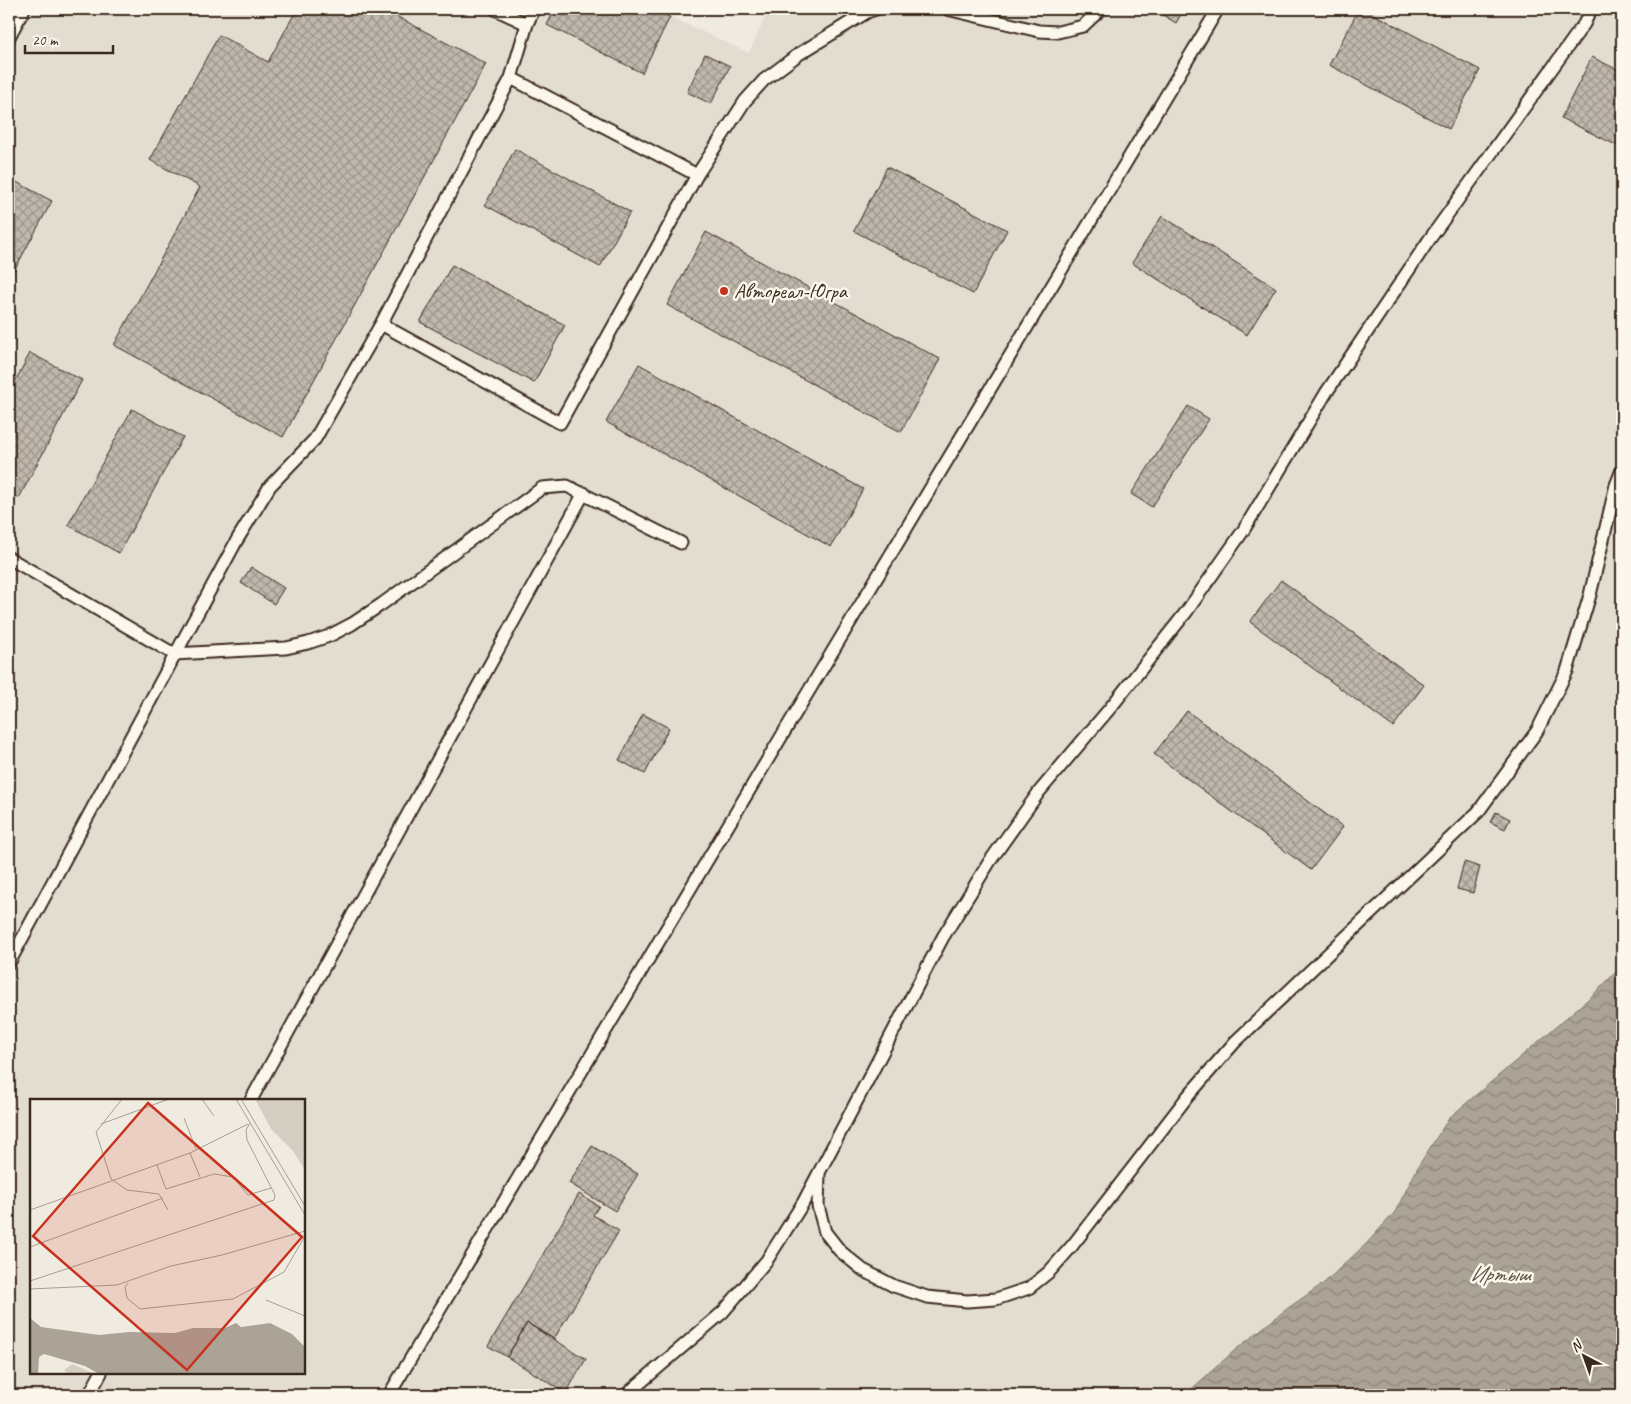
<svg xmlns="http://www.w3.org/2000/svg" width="1631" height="1404" font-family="Caveat,sans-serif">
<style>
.built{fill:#e2dcd1;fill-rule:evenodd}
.water{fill:url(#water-waves);stroke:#7f7367}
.building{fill:url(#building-cross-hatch);stroke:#3b2a1e}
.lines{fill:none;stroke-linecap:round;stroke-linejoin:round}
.service-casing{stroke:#3b2a1e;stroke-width:15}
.service{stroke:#fbf7ec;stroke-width:11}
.poi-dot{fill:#c8321e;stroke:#fbf7ec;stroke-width:2}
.labels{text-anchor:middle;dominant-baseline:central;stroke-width:5;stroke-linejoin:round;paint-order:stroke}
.poi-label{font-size:21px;fill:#3b2a1e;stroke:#fbf7ec;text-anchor:start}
.water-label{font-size:22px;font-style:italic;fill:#635448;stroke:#fbf7ec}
.inset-road{fill:none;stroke:#a89e92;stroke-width:1}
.view{fill:#c8321e;fill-opacity:0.15;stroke:#c8321e;stroke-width:2.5}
.inset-edge{fill:none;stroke:#3b2a1e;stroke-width:2.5}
</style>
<defs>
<pattern id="water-waves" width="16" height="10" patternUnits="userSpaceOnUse" patternTransform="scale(1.25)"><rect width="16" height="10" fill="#aca397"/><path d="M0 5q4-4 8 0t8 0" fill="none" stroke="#8d857b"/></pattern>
<pattern id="building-cross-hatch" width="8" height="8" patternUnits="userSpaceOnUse" patternTransform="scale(1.25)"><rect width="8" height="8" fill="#c0b8ad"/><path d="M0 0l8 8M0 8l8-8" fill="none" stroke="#9d968c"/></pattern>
</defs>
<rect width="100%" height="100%" fill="#f0ebe0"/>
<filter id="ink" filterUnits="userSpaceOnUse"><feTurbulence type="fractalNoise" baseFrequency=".02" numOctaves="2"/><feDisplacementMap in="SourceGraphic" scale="10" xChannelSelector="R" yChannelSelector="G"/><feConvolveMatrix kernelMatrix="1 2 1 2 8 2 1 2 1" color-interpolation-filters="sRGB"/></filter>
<g filter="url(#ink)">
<path class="built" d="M9 9H653L749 53 769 9H1622V966L1419 1165 1395 1212 1366 1244 1324 1283 1288 1308 1234 1351 1185 1395H9ZM31 1100H304V1373H31Z"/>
<path class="water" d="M1622 966V1395H1185L1234 1351 1288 1308 1324 1283 1366 1244 1395 1212 1419 1165 1449 1118 1593 995Z"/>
<path class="building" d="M297 9H383L486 64 283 437 114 345 200 187 150 160 219 35 268 62Z
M555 9H653L670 17 642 73 547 25Z
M1153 9H1184L1176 23Z
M1359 9H1364L1480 70 1449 129 1329 65Z
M705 54 730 66 711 104 687 92Z
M1592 57 1622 72V148L1561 118Z
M515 149 630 212 600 267 485 205Z
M887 167 1007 230 973 294 854 231Z
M9 178 52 201 9 280Z
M1162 216 1276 288 1247 335 1132 263Z
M706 232 940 359 901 432 667 305Z
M452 265 565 325 534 383 420 322Z
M30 353 82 380 19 498 9 492V393Z
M639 364 863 489 831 547 606 422Z
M1188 406 1209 419 1152 507 1131 494Z
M132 409 183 437 119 553 68 525Z
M251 567 284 588 274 604 241 583Z
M1281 580 1424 685 1393 727 1250 622Z
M1187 711 1343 827 1311 870 1154 754Z
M643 714 669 728 645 774 619 760Z
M1496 812 1510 819 1505 829 1490 822Z
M1464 862 1480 867 1473 893 1457 889Z
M592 1146 638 1174 615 1211 569 1183Z
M579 1194 599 1206 593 1215 619 1231 554 1339 527 1323 507 1357 488 1346Z
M527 1323 586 1359 566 1393 507 1357Z"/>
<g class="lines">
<g class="service-casing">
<path id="service" d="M495 9 527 24
M947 9 1039 31 1058 32 1083 26 1101 9
M9 37 24 9
M511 78 697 175
M381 324 560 423 697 175 745 101 764 80 799 54 867 12 876 9
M9 558 174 654 286 648 308 643 329 636 352 624 382 604 542 488 567 486 681 543
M9 963 237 540 270 486 315 439 381 324 511 78 527 24 534 9
M251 1100 584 493
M819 1175 818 1206 825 1232 840 1251 863 1270 894 1286 927 1297 967 1301 996 1299 1029 1288 1049 1272 1072 1246 1188 1096 1235 1042 1478 812 1537 731 1567 671 1590 595 1616 485 1622 470
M89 1395 101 1373
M389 1395 696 879 1218 9
M626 1395 723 1312 767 1260 803 1203 943 937 990 861 1039 792 1111 707 1187 611 1243 531 1326 393 1429 240 1584 24 1591 9"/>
</g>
<use href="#service" class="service"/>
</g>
</g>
<circle class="poi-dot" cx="724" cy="291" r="5"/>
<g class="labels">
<g class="poi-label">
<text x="734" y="291">Автореал-Югра</text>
</g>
<g class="water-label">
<text x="1500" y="1274">Иртыш</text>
</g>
</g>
<g transform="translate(30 1099)">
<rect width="275" height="275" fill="#f0ebe0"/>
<path d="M225 0H275V71L263 52 241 30ZM42 265 65 275H38L34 271Z" fill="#d5cec3"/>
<path d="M0 219 11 228 69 236 99 233 145 234 163 229H195L206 224 211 228 240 224 262 235 275 248V275H69L55 267 14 255 9 258 8 275H0Z" fill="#aca397"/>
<path class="inset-road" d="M92 0 66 33 81 80 97 91 129 95 138 111M172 0 184 17M206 0 275 116M211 0 275 107M154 19 166 50M71 25 139 0M160 54 170 78M127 66 136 90 184 75 203 78 218 96 241 89M0 111 160 54 218 25M0 148 133 99M0 182 244 101 245 96 217 41 216 31 220 24M98 184 95 188 97 199 110 210 203 200 254 173 275 137M0 190 87 186 141 167 192 156 275 132M236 201 275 217"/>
<path class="view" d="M118 4 272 138 157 271 3 137Z"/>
<rect width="275" height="275" class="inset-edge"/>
</g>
<rect width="1631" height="1404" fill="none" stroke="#fbf7ec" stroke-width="30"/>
<rect x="15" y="15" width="1601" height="1374" fill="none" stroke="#3b2a1e" stroke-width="2" filter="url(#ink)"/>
<g transform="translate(1584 1356) rotate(319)" stroke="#fbf7ec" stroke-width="4" paint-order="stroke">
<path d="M0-4L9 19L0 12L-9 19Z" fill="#3b2a1e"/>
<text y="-8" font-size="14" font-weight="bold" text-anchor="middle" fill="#3b2a1e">N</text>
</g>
<path d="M25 45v8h88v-8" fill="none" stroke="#3b2a1e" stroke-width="2.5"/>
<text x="32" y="45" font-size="15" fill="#3b2a1e" stroke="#fbf7ec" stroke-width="4" paint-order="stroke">20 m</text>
</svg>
